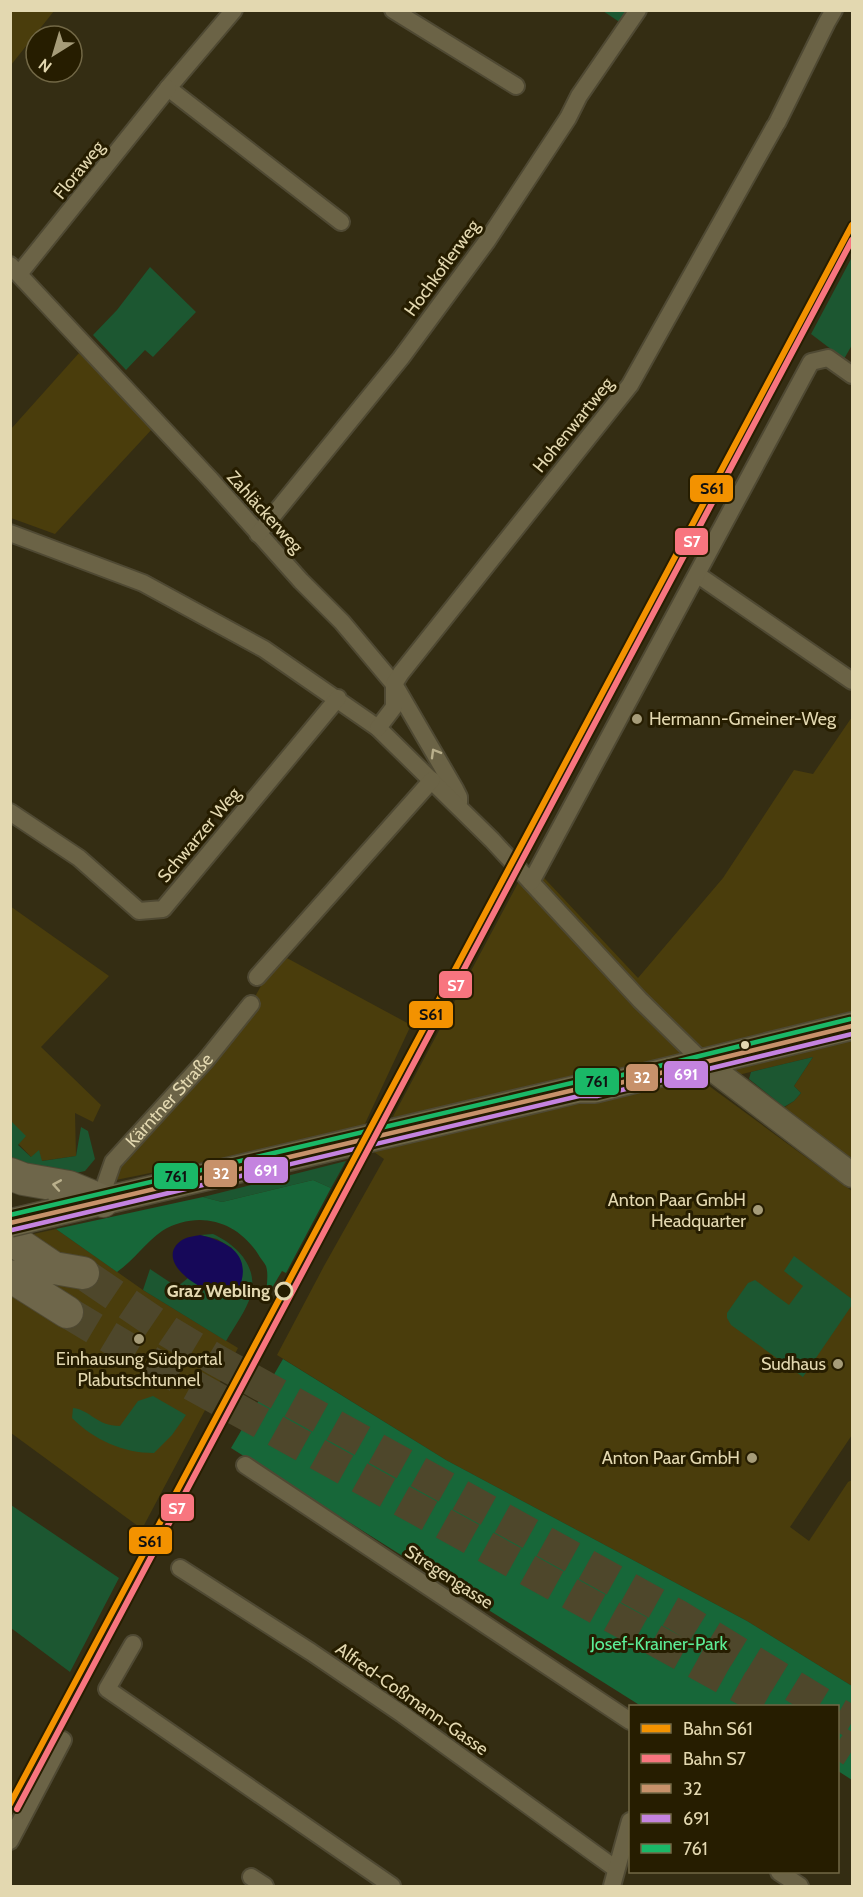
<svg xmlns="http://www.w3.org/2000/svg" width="863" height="1897" font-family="Cabin,sans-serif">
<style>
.built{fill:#4a3d0c}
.green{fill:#1c5731}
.forest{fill:#176739}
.water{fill:#160859}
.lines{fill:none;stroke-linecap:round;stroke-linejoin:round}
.highway-tunnel{stroke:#4e472b;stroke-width:32;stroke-dasharray:32 16;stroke-linecap:butt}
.street-casing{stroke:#4f4933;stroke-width:20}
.secondary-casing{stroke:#4f4933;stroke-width:27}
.primary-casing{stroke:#4f4933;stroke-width:30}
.highway-casing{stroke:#4f4933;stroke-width:34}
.street{stroke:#6b6346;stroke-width:16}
.secondary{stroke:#6b6346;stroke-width:24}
.primary{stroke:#6a6345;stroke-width:27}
.highway{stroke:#6e664a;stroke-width:32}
.primary-bridge-casing{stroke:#4f4933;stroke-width:30;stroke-linecap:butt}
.primary-bridge{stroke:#6a6345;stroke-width:27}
.bus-1-casing{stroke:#261d00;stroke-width:9}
.bus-2-casing{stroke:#261d00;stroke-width:9}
.bus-3-casing{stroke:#261d00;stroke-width:9}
.bus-1{stroke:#c7916a;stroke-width:4.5}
.bus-2{stroke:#c483df;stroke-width:4.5}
.bus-3{stroke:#1ab867;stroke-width:4.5}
.rail-1-casing{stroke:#261d00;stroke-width:10}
.rail-2-casing{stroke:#261d00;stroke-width:10}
.rail-1{stroke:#f39200;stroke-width:6}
.rail-2{stroke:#f8757f;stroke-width:6}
.oneway{stroke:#b9af8b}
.oneway2{stroke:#bab08c}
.poi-dot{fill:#a69c79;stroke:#261d00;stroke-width:2}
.bus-dot{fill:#e3d8b0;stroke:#261d00;stroke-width:2}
.stop-dot{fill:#261d00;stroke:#e3d8b0;stroke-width:3}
.labels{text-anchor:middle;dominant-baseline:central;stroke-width:6;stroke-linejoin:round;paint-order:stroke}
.street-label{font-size:18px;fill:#e3d8b0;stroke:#261d00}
.poi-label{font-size:18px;fill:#e3d8b0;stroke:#261d00;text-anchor:end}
.stop-label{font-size:18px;font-weight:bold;fill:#e3d8b0;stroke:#261d00;text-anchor:end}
.park-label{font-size:18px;fill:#5ced97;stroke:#261d00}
.line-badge{stroke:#261d00;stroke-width:2}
.badge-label{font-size:16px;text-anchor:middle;font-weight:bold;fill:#fff}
.pale-badge-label{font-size:16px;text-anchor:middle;font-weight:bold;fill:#111}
</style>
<rect width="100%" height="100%" fill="#342d13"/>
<path class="built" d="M11 10 54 11 11 65 10 11Z
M79 353 153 428 55 534 11 518V429Z
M852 717V1165L782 1109 794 1101 801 1093 794 1086 813 1057 705 1083 852 1191V1435L790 1527 809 1541 848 1482 852 1480V1686L747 1621 446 1460 277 1355 324 1266 384 1159 374 1152 518 883 531 864 638 978 723 878 794 770 813 774Z
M10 906 109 976 41 1047 101 1105 93 1122 75 1113 76 1156 41 1161 31 1157 11 1136Z
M285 957 411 1025 362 1130 106 1182 251 1004 262 984Z
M56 1229 143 1290 238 1348 142 1529 11 1433V1239Z"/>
<path class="green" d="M603 11H629L621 23Z
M852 257V345L844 359 811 334Z
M150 267 196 312 153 357 145 350 126 370 93 335 117 310Z
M813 1057 794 1086 801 1093 794 1101 784 1107 749 1079 751 1072Z
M10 1120 26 1136 18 1145 31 1157 39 1150 42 1161 76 1156 81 1127 88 1131 95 1159 85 1171 76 1173 11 1164Z
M346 1161 331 1188 313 1180 222 1202 203 1197Z
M213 1234C237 1245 258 1266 251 1295 246 1311 234 1327 226 1341L143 1290 150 1269 177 1287 188 1278 210 1292 232 1248 217 1239 200 1235Z
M794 1256 852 1299V1305L803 1377 731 1325 727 1318V1313L748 1283 755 1280 789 1305 803 1286 784 1271Z
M153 1396 186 1415 172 1435 154 1453C123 1453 94 1440 72 1418L73 1408C91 1410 96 1426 120 1426L138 1401Z
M11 1505 119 1578 70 1672 11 1628Z"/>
<path class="forest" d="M313 1180 331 1188 286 1273 282 1271 266 1298C266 1289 269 1275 266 1266 264 1262 260 1258 258 1254 236 1220 197 1210 162 1231 147 1241 134 1260 117 1272L56 1229 203 1197 222 1202Z
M283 1359 446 1460 747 1621 852 1686V1780L838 1771V1706H641L231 1448Z"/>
<path class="water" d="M200 1235C225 1241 250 1252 241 1283 239 1289 235 1293 228 1294 209 1298 150 1262 182 1240 187 1237 195 1236 200 1235Z"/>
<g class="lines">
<path class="highway-tunnel" d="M88 1277 169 1332 216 1360 677 1615 826 1706
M67 1312 149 1361 774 1706
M838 1714 852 1722
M838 1742 852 1751"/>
<g class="street-casing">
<g id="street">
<path d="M234 10 168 88 341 222"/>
<path d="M393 10 516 86"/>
<path d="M777 123 827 22 834 10"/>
<path d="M10 265 211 480 301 581 342 622 394 684 455 789 459 797V803"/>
<path d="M19 274 168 88"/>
<path d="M10 533 143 583 264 649 378 728 492 840 640 1000 702 1061"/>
<path d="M258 534 401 358 487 241 568 118 579 96 638 10"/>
<path d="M698 575 852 681"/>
<path d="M378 728 394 707V684L401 673 630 385 775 126"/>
<path d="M10 812 79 858 139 911 163 909 338 698"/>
<path d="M531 882 811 362 828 358 852 375"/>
<path d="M257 977 432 780"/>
<path id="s1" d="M103 1201 106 1182 113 1162 206 1060 251 1004"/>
<path d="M245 1465 630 1721"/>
<path d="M180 1568 311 1652 402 1714 616 1869"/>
<path d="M133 1644 107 1689 392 1886"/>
<path d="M10 1841 63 1740"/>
<path d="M779 1872 800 1886"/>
<path d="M251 1877 265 1886"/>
<path d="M612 1886 630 1821"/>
</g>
</g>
<g class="secondary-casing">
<path id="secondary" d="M702 1061 852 1175"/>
</g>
<g class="primary-casing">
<path id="primary" d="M52 1213 578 1089H595L852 1026"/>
</g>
<g class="highway-casing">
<path id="highway" d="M10 1174 23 1179 69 1187 103 1201
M11 1239 54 1268 83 1273
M10 1276 67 1312"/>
</g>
<use href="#street" class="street"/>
<use href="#secondary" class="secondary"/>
<use href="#primary" class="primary"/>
<use href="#highway" class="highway"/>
<g class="primary-bridge-casing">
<path id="primary-bridge" d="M10 1223 52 1213"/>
</g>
<use href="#primary-bridge" class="primary-bridge"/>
<g class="bus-1-casing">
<path id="bus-1" d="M10 1223 578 1089H595L852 1026"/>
</g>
<g class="bus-2-casing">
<path id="bus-2" d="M12 1230 579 1096H597L852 1034"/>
</g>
<g class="bus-3-casing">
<path id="bus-3" d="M10 1215 576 1082H594L850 1019"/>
</g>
<use href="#bus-1" class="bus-1"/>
<use href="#bus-2" class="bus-2"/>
<use href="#bus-3" class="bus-3"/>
<g class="rail-1-casing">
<path id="rail-1" d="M10 1804 852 225"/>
</g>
<g class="rail-2-casing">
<path id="rail-2" d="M17 1809 852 240"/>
</g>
<use href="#rail-1" class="rail-1"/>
<use href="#rail-2" class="rail-2"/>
</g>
<defs><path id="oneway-chevron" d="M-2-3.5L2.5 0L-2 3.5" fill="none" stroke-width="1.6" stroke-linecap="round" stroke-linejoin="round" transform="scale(1.5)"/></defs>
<use class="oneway" href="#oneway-chevron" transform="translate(435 753) rotate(-120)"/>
<use class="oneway2" href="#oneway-chevron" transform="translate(57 1185) rotate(-170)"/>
<g class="poi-dot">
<circle cx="637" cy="719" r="6"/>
<circle cx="758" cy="1210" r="6"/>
<circle cx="139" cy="1339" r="6"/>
<circle cx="838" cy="1364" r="6"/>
<circle cx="752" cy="1458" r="6"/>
</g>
<circle class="bus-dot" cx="745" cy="1045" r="5"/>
<circle class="stop-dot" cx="284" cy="1291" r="8"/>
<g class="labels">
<g class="street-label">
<text transform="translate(79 170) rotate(-51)">Floraweg</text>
<text transform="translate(442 268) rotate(-54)">Hochkoflerweg</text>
<text transform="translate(573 425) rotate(-51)">Hohenwartweg</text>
<text transform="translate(265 512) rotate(48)">Zahläckerweg</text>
<text transform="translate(199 835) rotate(-50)">Schwarzer Weg</text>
<text stroke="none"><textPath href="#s1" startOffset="124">Kärntner Straße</textPath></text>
<text transform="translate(449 1577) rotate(33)">Stregengasse</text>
<text transform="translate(412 1699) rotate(35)">Alfred-Coßmann-Gasse</text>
</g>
<g class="poi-label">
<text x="649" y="719" text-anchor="start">Hermann-Gmeiner-Weg</text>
<text x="746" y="1200">Anton Paar GmbH<tspan x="746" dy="21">Headquarter</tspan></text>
<text x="139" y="1359" text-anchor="middle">Einhausung Südportal<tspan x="139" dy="21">Plabutschtunnel</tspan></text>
<text x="826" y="1364">Sudhaus</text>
<text x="740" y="1458">Anton Paar GmbH</text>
</g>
<g class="stop-label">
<text x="270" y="1291">Graz Webling</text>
</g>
<g class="park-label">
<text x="659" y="1644">Josef-Krainer-Park</text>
</g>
</g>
<g class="line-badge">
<rect x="689" y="474" width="45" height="29" rx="6" fill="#f39200"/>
<rect x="674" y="527" width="35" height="29" rx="6" fill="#f8757f"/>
<rect x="438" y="970" width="35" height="29" rx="6" fill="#f8757f"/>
<rect x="408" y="1000" width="46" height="29" rx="6" fill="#f39200"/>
<rect x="663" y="1060" width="46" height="29" rx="6" fill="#c483df"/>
<rect x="625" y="1063" width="34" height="29" rx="6" fill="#c7916a"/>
<rect x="574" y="1067" width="46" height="29" rx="6" fill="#1ab867"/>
<rect x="243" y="1156" width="46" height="28" rx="6" fill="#c483df"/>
<rect x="203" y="1159" width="35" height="29" rx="6" fill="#c7916a"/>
<rect x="153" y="1162" width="46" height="28" rx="6" fill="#1ab867"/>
<rect x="160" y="1493" width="35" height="29" rx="6" fill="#f8757f"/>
<rect x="128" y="1526" width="45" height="29" rx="6" fill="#f39200"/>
</g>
<g class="badge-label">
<text x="692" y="547">S7</text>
<text x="456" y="991">S7</text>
<text x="686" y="1080">691</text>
<text x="642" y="1083">32</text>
<text x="266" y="1176">691</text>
<text x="221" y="1179">32</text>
<text x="177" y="1514">S7</text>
</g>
<g class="pale-badge-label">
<text x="712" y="494">S61</text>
<text x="431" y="1020">S61</text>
<text x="597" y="1087">761</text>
<text x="176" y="1182">761</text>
<text x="150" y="1547">S61</text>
</g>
<rect width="863" height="1897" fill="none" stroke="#e3d8b0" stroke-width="24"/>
<rect x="629" y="1705" width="210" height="168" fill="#261d00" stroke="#726846" stroke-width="1.5"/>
<rect x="641" y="1724" width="30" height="9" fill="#f39200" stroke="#726846" stroke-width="1.5"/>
<text x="683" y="1735" font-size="18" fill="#e3d8b0">Bahn S61</text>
<rect x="641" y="1754" width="30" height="9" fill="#f8757f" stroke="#726846" stroke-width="1.5"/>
<text x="683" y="1765" font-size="18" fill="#e3d8b0">Bahn S7</text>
<rect x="641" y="1784" width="30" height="9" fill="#c7916a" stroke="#726846" stroke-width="1.5"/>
<text x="683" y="1795" font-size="18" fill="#e3d8b0">32</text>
<rect x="641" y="1814" width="30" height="9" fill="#c483df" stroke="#726846" stroke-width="1.5"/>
<text x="683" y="1825" font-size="18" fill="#e3d8b0">691</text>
<rect x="641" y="1844" width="30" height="9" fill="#1ab867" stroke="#726846" stroke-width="1.5"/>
<text x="683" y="1855" font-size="18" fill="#e3d8b0">761</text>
<g transform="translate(54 54) rotate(217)"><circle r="28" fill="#261d00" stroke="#726846" stroke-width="1.5"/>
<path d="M0-4.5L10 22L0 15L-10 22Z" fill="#a69c79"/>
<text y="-9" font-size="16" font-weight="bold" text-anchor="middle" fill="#e3d8b0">N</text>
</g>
</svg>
